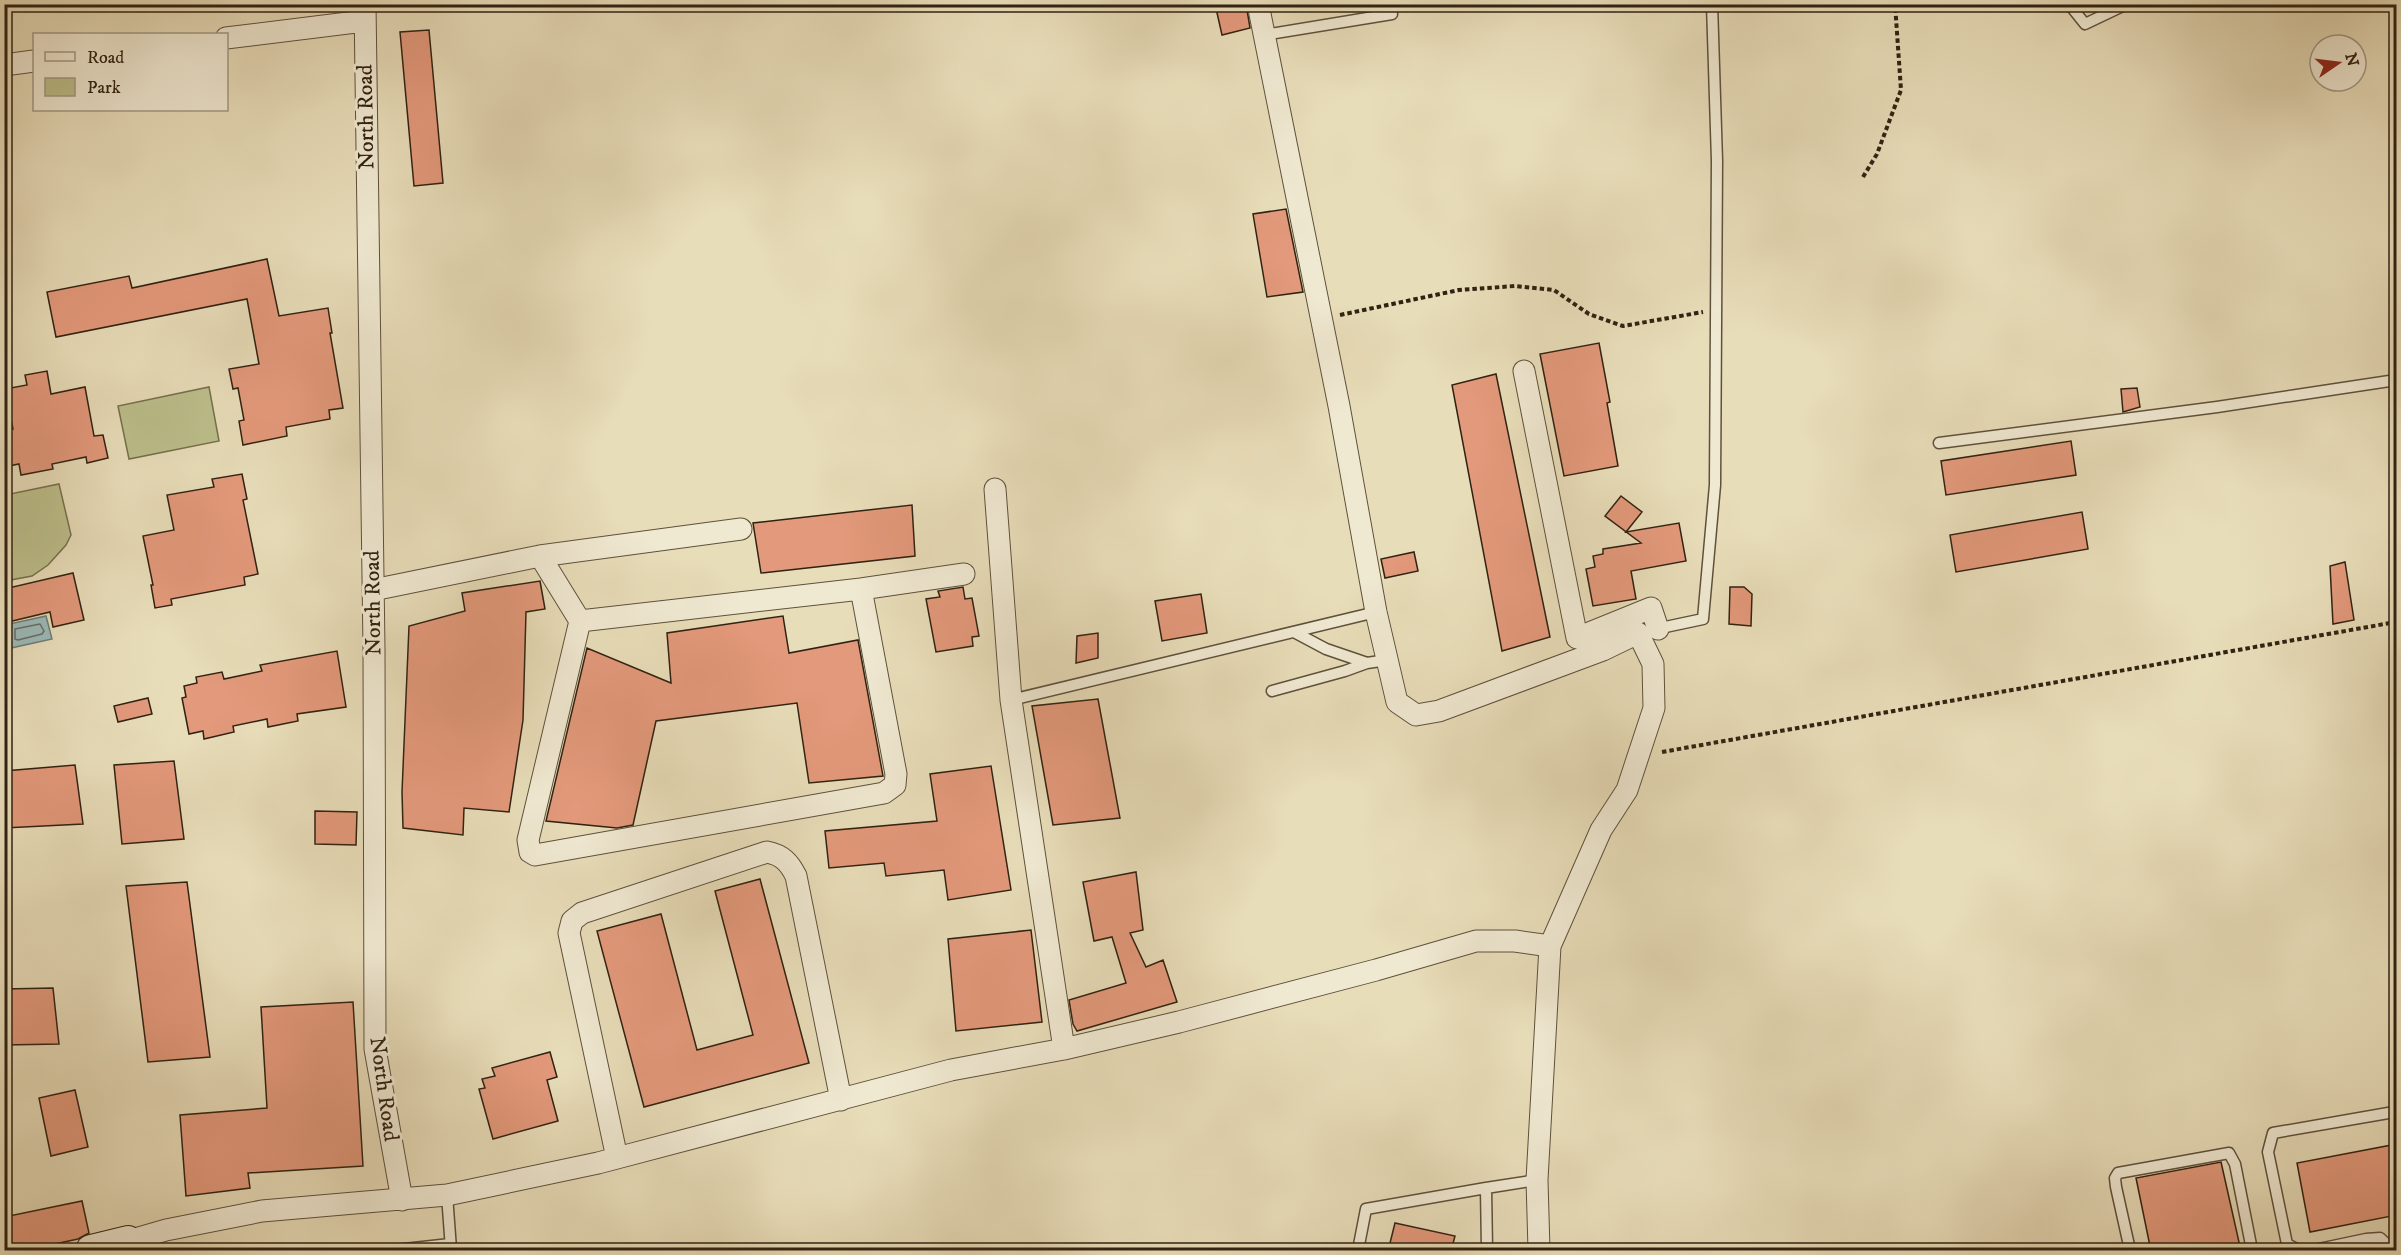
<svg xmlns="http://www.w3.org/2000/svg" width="2401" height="1255" font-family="'IM FELL DW Pica',serif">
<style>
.green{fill:#bcbf8b;stroke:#76704e;stroke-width:1.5}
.water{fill:#9bbab9;stroke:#707d76;stroke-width:1.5}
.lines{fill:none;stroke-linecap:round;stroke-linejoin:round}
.shore{stroke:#666e66;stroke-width:1.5}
.building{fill:#e3997b;stroke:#302212;stroke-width:1.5}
.lane-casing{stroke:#5e513c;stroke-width:13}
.street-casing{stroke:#5e513c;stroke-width:23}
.secondary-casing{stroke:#302212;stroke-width:32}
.path{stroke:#302212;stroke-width:4;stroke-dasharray:4.5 3;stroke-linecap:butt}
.lane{stroke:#f0e9d2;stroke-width:10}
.street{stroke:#f0e9d2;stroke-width:21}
.secondary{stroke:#f0e9d2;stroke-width:30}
.labels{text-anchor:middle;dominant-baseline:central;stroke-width:6;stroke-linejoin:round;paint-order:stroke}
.street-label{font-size:22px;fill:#302212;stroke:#f0e9d2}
</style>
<rect width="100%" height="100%" fill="#e8ddb9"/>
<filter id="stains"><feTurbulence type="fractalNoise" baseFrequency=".00333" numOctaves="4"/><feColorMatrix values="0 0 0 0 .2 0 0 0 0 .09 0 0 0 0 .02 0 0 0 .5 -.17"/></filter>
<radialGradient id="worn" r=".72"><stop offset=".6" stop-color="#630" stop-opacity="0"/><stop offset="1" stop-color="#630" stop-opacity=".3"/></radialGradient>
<path class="green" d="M209 387 219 441 129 459 118 406Z
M59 484 71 535 66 545 48 565 32 576 5 581V495Z"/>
<path class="water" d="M46 616 52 639 11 648 5 625Z"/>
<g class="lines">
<path class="shore" d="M40 624 44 631 42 634 18 640 15 639V629Z"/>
</g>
<path class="building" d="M1215 4H1246L1250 28 1222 35Z
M429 30 443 183 414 186 400 32Z
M1286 209 1303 292 1267 297 1253 214Z
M267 259 279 316 328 308 332 333H330L343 408 329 410 330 419 286 427 287 436 243 445 239 421 244 420 238 388 233 389 229 369 259 364 247 299 56 337 47 292 129 276 132 288Z
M1599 343 1610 402 1607 403 1618 466 1564 476 1540 354Z
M47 371 51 394 85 387 94 436 103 435 108 458 87 463 86 457 52 464 53 469 21 475 19 464 4 467V430L13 429 5 389 27 385 25 375Z
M1496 374 1550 637 1502 651 1452 385Z
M2137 388 2140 407 2123 412 2121 389Z
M2071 441 2076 475 1946 495 1941 461Z
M242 474 247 499 243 500 258 574 244 577 245 585 171 599 172 605 155 608 151 585H153L143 536 174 530 167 495 214 487 212 479Z
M1621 496 1642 512 1626 532 1679 523 1686 561 1631 571 1636 599 1593 606 1586 569 1595 567 1593 556 1603 554V549L1641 543 1605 516Z
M912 505 915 556 761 573 753 523Z
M2082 512 2088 549 1956 572 1950 535Z
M1414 552 1418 571 1385 578 1381 559Z
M2345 562 2354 620 2333 624 2330 566Z
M73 573 84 620 53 627 50 612 4 623V589Z
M540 581 545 609 526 612 523 720 509 812 464 808 463 835 403 828 402 792 409 626 465 611 462 593Z
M963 587 965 599 972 598 979 636 972 637 973 646 936 652 926 599 940 597 938 591Z
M1730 587H1744L1752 594 1751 626 1729 624Z
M1201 594 1207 633 1162 641 1155 601Z
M783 616 789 653 858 640 883 776 809 783 797 703 656 721 633 825 617 828 546 821 587 648 671 683 667 633Z
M1098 633V658L1076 663 1077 636Z
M337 651 346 707 297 714 298 721 268 727 267 719 233 726 234 732 204 739 203 731 189 734 182 698 186 697 184 686 197 683 196 677 222 672 224 679 262 671 260 665Z
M148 698 152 714 118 722 114 706Z
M1098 699 1120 818 1053 825 1032 706Z
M174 761 184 839 122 844 114 765Z
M75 765 83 824 4 828V771Z
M991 766 1011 890 948 900 944 870 886 876 884 863 829 868 825 831 937 821 930 774Z
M315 811 357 812 356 845 315 844Z
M1136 872 1143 930 1130 933 1146 967 1163 960 1177 1002 1077 1031 1073 1024 1069 1000 1126 983 1112 937 1094 941 1083 882Z
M760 879 809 1063 644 1107 597 931 661 914 697 1050 753 1035 715 891Z
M187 882 210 1057 148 1062 126 886Z
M1031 930 1042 1022 956 1031 948 939Z
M53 988 59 1044 4 1045V989Z
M353 1002 363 1166 248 1173 250 1188 186 1196 180 1115 267 1108 261 1007Z
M550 1052 557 1077 547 1080 558 1121 493 1139 479 1089 485 1088 482 1079 495 1076 492 1068Z
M75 1090 88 1147 51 1156 39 1098Z
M2397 1144V1215L2310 1232 2297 1163Z
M2221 1162 2241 1251H2151L2136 1178Z
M82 1201 89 1233 78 1239 22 1251H4V1217Z
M1395 1223 1455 1236 1451 1251H1388Z"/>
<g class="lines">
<g class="lane-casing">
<path id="lane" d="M2069 4 2085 24 2127 4
M1264 35 1392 14
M1939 443 2217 407 2396 380
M1656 629 1703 619 1715 485 1717 161 1712 4
M1294 632 1326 649 1367 663
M1272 691 1345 671 1367 663 1387 660
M1011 700 1376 612
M447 1195 451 1249
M395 1250 450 1244
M1358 1250 1366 1209 1486 1188
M1487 1250 1486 1188 1537 1180
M2130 1250 2116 1187 2115 1178 2118 1173 2229 1153 2235 1164 2252 1250
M2298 1250 2287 1244 2268 1152 2273 1133 2394 1112
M2314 1250 2366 1239 2380 1238 2393 1250"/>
</g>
<g class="street-casing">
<path id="street" d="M365 4 374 649 375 1049 402 1200
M1258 4 1339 406 1376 612 1397 702 1416 715 1439 711 1603 650 1638 633 1653 664 1654 708 1627 790 1601 830 1550 946 1537 1180 1539 1250
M226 38 364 21
M4 65 34 61
M1524 371 1577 638 1651 608 1658 629
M995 489 1011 700 1064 1049
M540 556 741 529
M373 590 540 556 580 621 861 589
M580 621 528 840 530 852 535 855 884 793 895 785 896 774 861 589 964 574
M617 1158 569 933 572 921 582 913 767 852C782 855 789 862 796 876L841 1100
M128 1241 166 1230 262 1211 447 1195 598 1163 951 1070 1064 1049 1179 1022 1376 970 1476 941H1515L1550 946"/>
</g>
<g class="secondary-casing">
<path id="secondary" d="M91 1250 128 1241 129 1250"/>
</g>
<path class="path" d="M1863 177 1877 154 1901 90 1895 4
M1340 315 1459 290 1515 286 1554 290 1589 314 1623 326 1703 312
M1662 752 2396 622"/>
<use href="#lane" class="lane"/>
<use href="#street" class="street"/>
<use href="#secondary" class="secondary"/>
</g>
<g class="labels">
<g class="street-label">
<text transform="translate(366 117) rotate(-91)">North Road</text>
<text transform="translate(373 603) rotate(-91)">North Road</text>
<text transform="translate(384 1089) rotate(82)">North Road</text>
</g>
</g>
<rect width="2401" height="1255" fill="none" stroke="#e8ddb9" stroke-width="24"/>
<rect x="6" y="6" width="2389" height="1243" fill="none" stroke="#302212" stroke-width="3"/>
<rect x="12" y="12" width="2377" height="1231" fill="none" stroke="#302212" stroke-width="1.5"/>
<rect x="33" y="33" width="195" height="78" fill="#f0e9d2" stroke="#a39985" stroke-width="1.5"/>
<rect x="45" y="52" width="30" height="9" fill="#f0e9d2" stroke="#a39985" stroke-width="1.5"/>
<text x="87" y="63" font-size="18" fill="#302212">Road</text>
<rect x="45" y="78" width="30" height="18" fill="#bcbf8b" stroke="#a39985" stroke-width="1.5"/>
<text x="87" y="93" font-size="18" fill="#302212">Park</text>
<g transform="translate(2338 63) rotate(76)"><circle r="28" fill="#f0e9d2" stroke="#a39985" stroke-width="1.5"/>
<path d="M0-4.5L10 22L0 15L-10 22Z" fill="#8f2418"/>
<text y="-9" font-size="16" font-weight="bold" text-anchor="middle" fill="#302212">N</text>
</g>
<rect width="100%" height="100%" filter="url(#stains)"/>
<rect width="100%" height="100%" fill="url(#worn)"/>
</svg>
